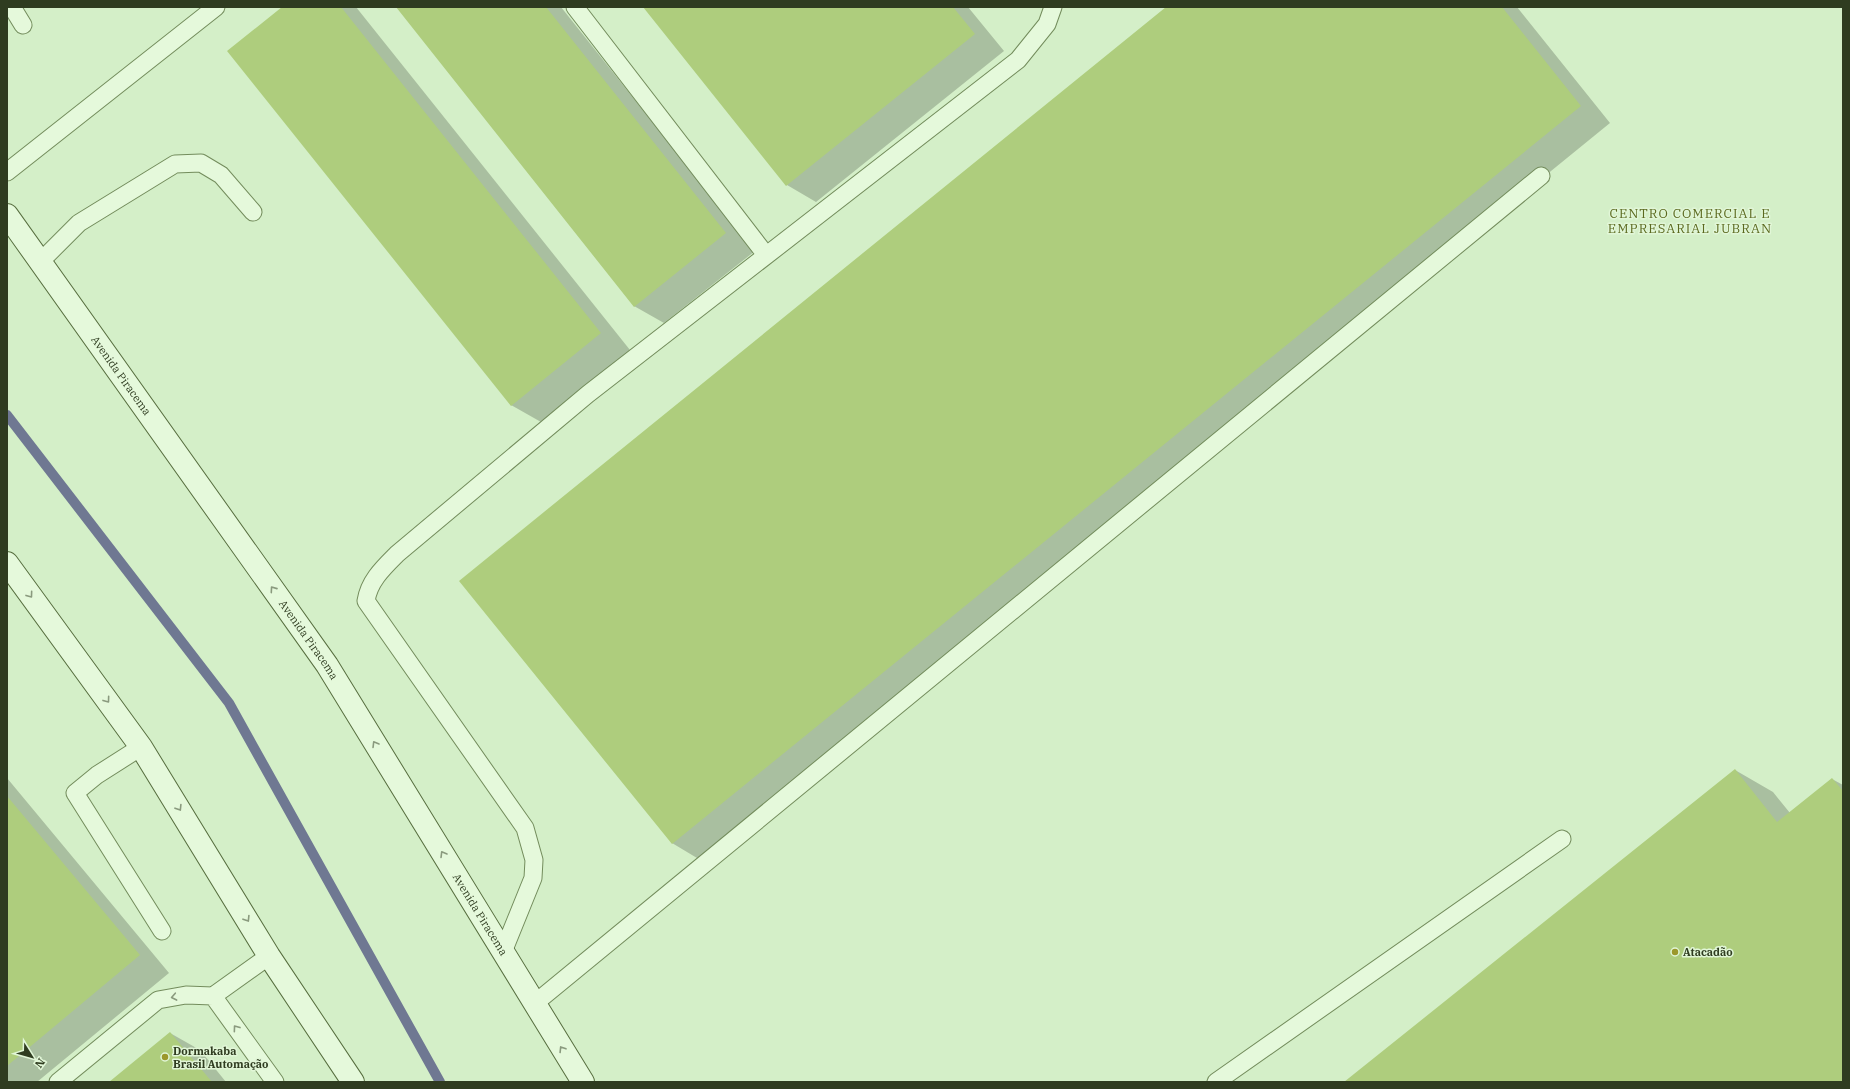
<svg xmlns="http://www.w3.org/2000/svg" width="1850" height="1089" font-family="'IBM Plex Serif',serif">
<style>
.shadow{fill:#0003}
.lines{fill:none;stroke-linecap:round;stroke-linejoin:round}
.stream{stroke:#6f7892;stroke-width:10}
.building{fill:#aecd7d}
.lane-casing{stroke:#738c5c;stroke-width:19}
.secondary-casing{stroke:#576e3f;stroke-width:24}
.lane{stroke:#e5f9db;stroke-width:17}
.secondary{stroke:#e5f9db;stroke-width:22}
.oneway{stroke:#8a9a7e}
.poi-dot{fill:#9b982b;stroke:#e1f6d7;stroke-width:1.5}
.labels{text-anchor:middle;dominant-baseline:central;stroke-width:3;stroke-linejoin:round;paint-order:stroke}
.street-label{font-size:11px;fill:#2f3c20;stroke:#e1f6d7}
.poi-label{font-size:11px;font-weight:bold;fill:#2f3c20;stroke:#e1f6d7;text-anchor:start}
.quarter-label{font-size:13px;letter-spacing:1px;fill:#5b691f;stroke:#e1f6d7}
</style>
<rect width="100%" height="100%" fill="#d4efc8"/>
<path class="shadow" d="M284 7H356L630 350 541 422 511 405Z
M397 7H561L755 251 664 323 634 306Z
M645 7H968L1004 51 816 202 787 185Z
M1168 7H1517L1610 123 702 861 672 843Z
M1735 770 1773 792 1790 813 1832 779 1843 785V1082H1346Z
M7 778 169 973 37 1082H7Z
M170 1033 200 1050 226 1082H111Z"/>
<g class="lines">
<path class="stream" d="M7 415 229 703 440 1082"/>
</g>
<path class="building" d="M282 7H341L601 333 511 406 227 51Z
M396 7H546L726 233 634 307Z
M643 7H953L975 34 786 186Z
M1166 7H1502L1581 106 672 844 459 581Z
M1735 769 1777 822 1832 778 1843 791V1082H1344Z
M7 796 140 955 7 1066Z
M170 1032 212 1082H109Z"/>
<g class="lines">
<g class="lane-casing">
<path id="lane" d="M12 7 23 25
M575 7 766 255
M7 172 216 7
M40 262 79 223 175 164 201 163 221 175 253 212
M141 747 97 775 75 793 162 931
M503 952 533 878 534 860 525 828 366 601C369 581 383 568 397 554L588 394 1018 60 1047 24 1053 7
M213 996 275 1082
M534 1004 1541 176
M58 1082 158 1000 186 995 213 996 269 956
M1216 1082 1562 839"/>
</g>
<g class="secondary-casing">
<g id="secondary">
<path id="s1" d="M7 215 327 665 583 1082"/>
<path d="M7 563 141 747 269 956 353 1082"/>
</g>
</g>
<use href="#lane" class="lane"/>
<use href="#secondary" class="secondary"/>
</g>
<defs><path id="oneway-chevron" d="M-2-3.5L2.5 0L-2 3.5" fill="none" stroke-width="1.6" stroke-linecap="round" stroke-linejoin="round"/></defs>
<g class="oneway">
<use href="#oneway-chevron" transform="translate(273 589) rotate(-125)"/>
<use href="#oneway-chevron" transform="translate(30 595) rotate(54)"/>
<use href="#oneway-chevron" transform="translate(107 700) rotate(54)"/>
<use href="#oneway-chevron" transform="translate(375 744) rotate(-121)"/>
<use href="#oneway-chevron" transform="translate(179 808) rotate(58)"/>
<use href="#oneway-chevron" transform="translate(443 854) rotate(-121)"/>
<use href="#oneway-chevron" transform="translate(247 919) rotate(58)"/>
<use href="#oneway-chevron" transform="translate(174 997) rotate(169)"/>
<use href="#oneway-chevron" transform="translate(236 1028) rotate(-126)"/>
<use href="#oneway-chevron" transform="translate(562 1049) rotate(-122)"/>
</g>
<g class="poi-dot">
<circle cx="1675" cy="952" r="4"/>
<circle cx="165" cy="1057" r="4"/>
</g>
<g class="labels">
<g class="street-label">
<text stroke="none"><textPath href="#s1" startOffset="197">Avenida Piracema</textPath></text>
<text stroke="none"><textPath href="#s1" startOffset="521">Avenida Piracema</textPath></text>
<text stroke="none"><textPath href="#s1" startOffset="845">Avenida Piracema</textPath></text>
</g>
<g class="poi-label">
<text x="1683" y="952">Atacadão</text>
<text x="173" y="1051">Dormakaba<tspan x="173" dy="13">Brasil Automação</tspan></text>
</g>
<g class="quarter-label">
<text x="1690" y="213">CENTRO COMERCIAL E<tspan x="1690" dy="15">EMPRESARIAL JUBRAN</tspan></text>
</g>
</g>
<rect width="1850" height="1089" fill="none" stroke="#2f3c20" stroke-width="16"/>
<g transform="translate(32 1057) rotate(127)" stroke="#e1f6d7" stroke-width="3" paint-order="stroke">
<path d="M0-3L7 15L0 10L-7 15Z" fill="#2f3c20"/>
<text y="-6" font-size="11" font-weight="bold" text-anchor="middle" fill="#2f3c20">N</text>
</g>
</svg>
